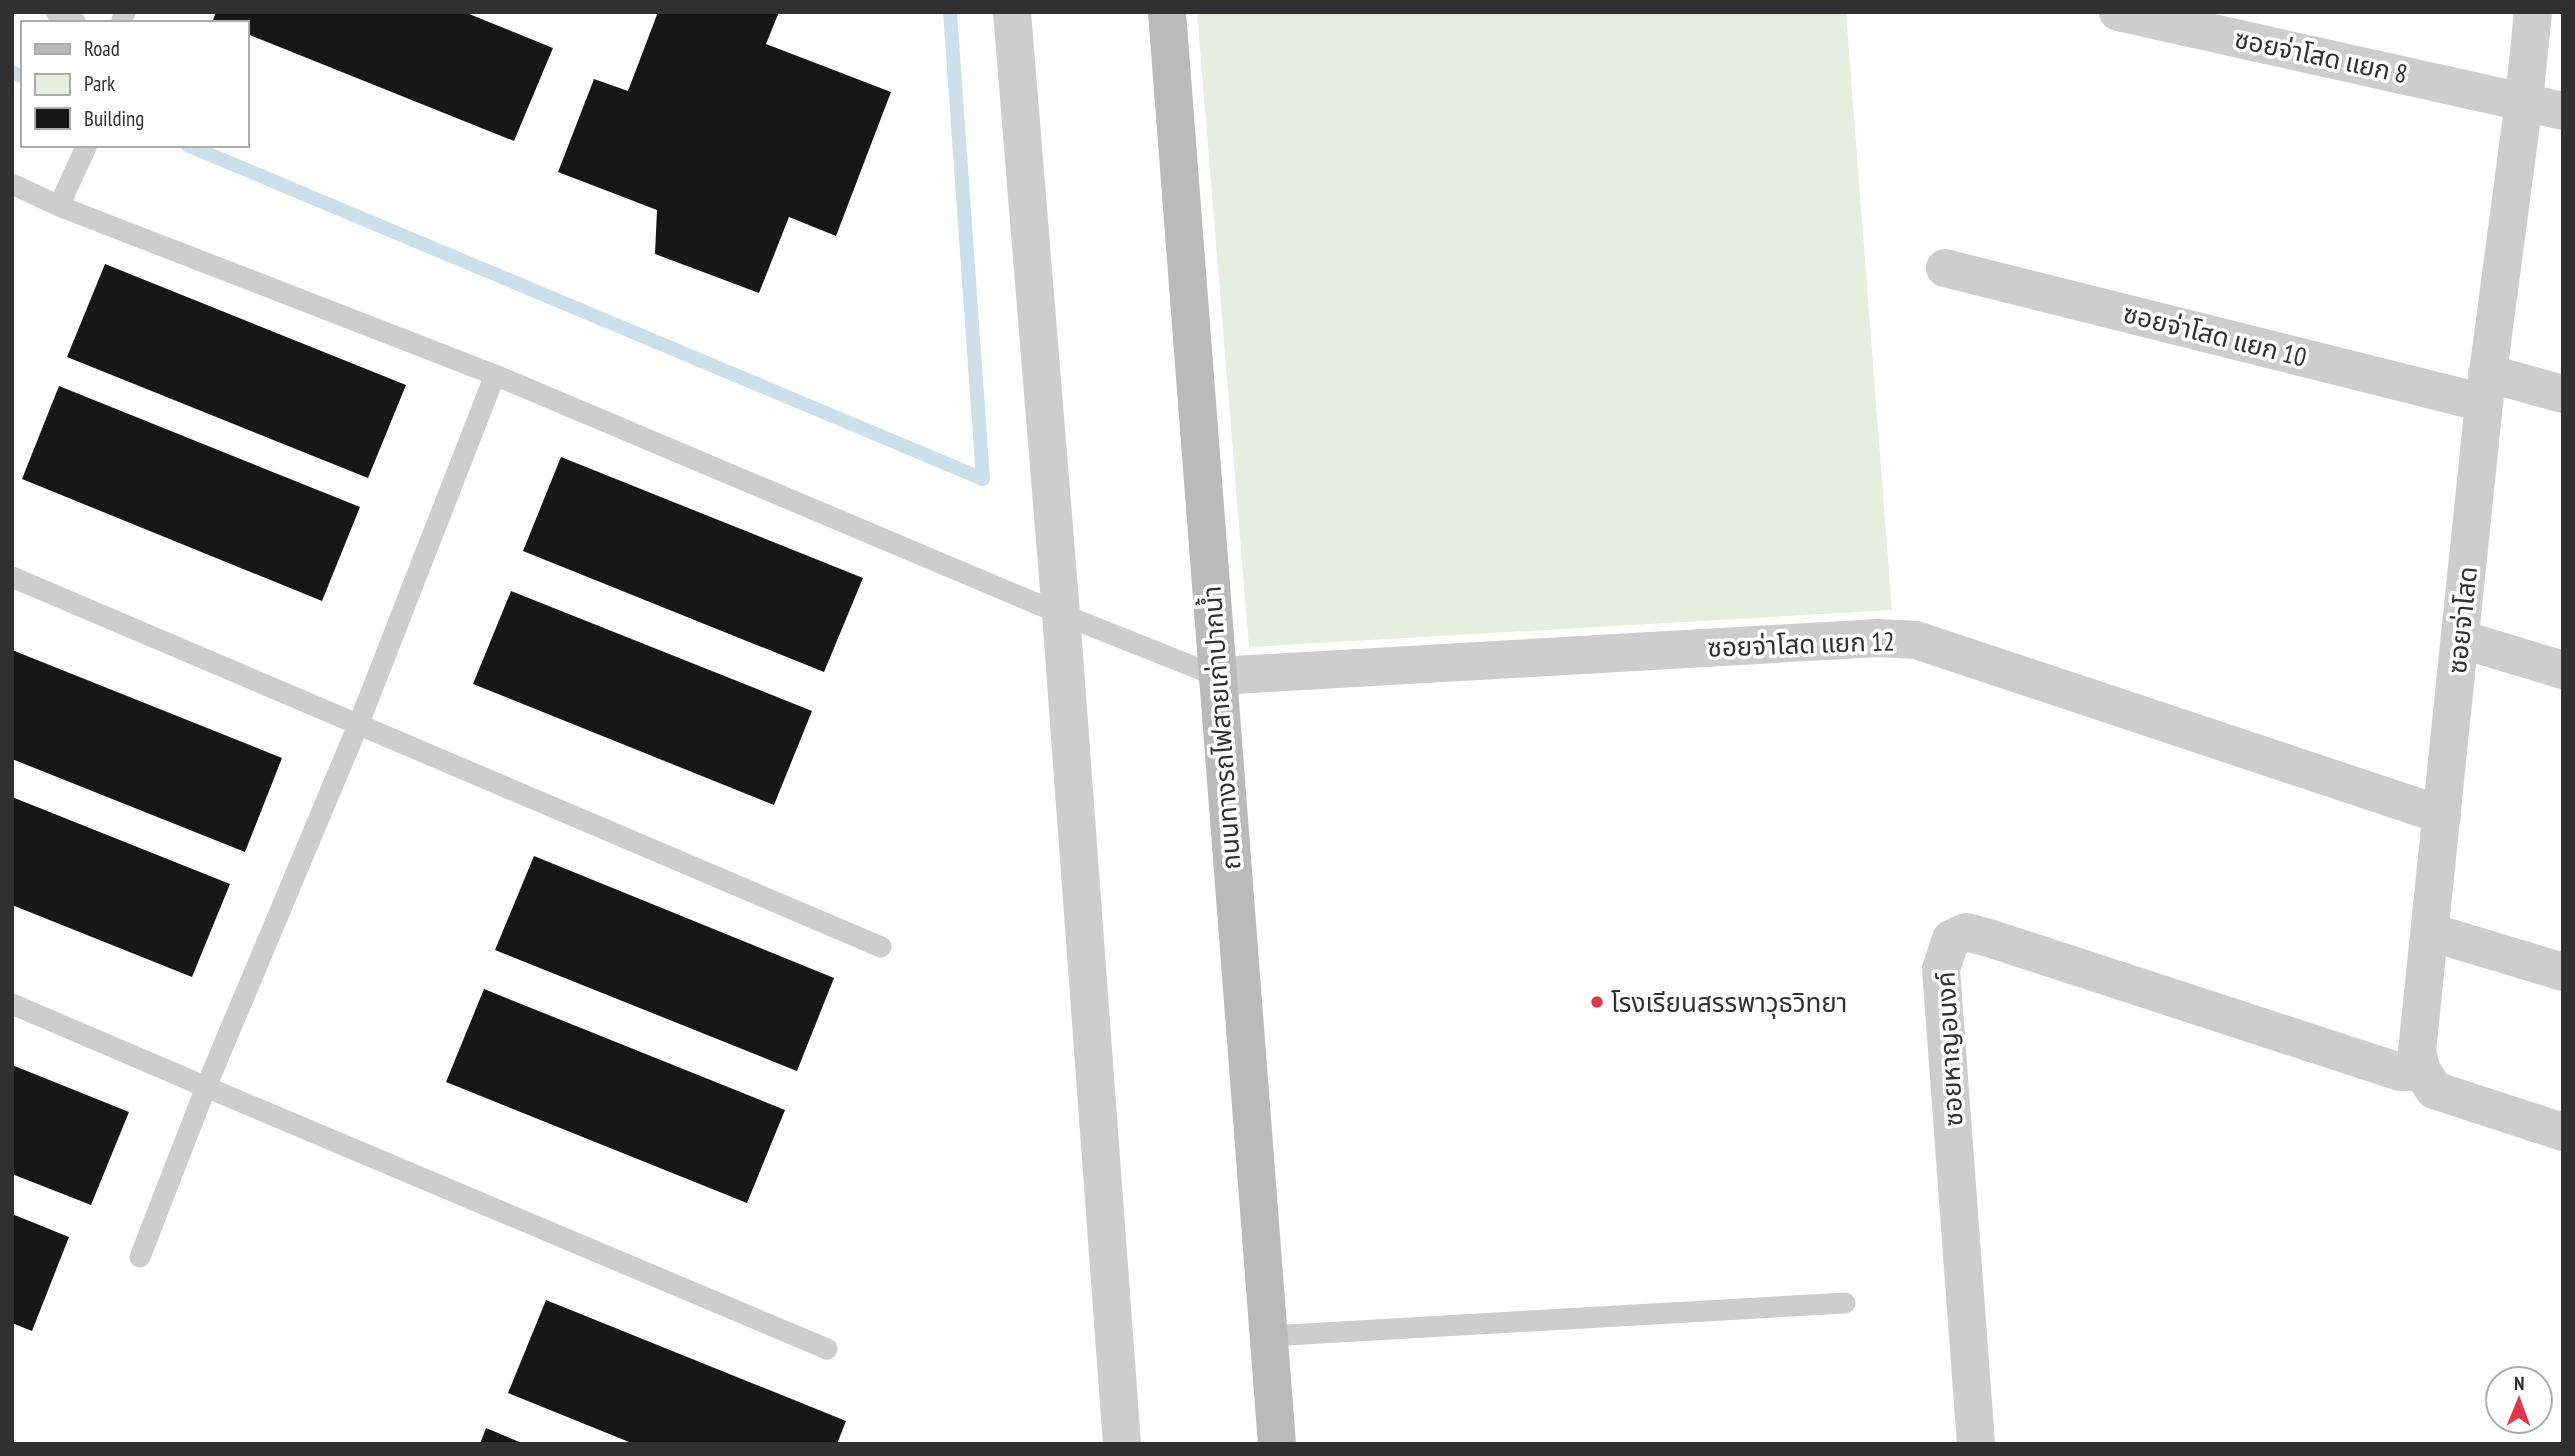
<svg xmlns="http://www.w3.org/2000/svg" width="2575" height="1456" font-family="'PT Sans Narrow','Noto Sans Thai',sans-serif">
<style>
.green{fill:#e7eddf}
.lines{fill:none;stroke-linecap:round;stroke-linejoin:round}
.stream{stroke:#cce0ec;stroke-width:14}
.building{fill:#171717}
.service{stroke:#cdcdcd;stroke-width:21}
.minor{stroke:#cdcdcd;stroke-width:38}
.secondary{stroke:#bababa;stroke-width:38}
.poi-dot{fill:#e23748;stroke:#fff;stroke-width:2.5}
.labels{text-anchor:middle;dominant-baseline:central;stroke-width:7;stroke-linejoin:round;paint-order:stroke}
.street-label{font-size:26px;fill:#303030;stroke:#fff}
.poi-label{font-size:26px;fill:#303030;stroke:#fff;text-anchor:start}
</style>
<rect width="100%" height="100%" fill="#fff"/>
<path class="green" d="M1197 12H1846L1892 610 1249 647Z"/>
<g class="lines">
<path class="stream" d="M12 72 23 77
M187 145 983 479 950 12"/>
</g>
<path class="building" d="M216 12H464L553 48 514 141 247 34V23L213 20Z
M658 12H779L766 44 891 92 836 236 789 217 759 293 655 254 657 210 558 172 594 79 628 91Z
M105 264 406 385 368 478 67 357Z
M59 386 360 507 322 601 22 479Z
M561 457 863 578 824 672 523 551Z
M511 591 812 711 774 805 473 684Z
M12 650 282 758 245 852 12 759Z
M12 797 230 884 192 977 12 905Z
M534 856 834 978 797 1071 495 950Z
M484 989 785 1110 747 1203 446 1082Z
M12 1065 129 1112 91 1205 12 1174Z
M12 1214 69 1237 32 1331 12 1323Z
M546 1300 846 1421 837 1444H634L508 1393Z
M486 1428 524 1444H480Z"/>
<g class="lines">
<path class="service" d="M56 12 76 23
M121 23 125 12
M12 184 59 206 495 375 1061 614 1217 676
M59 206 87 145
M12 577 881 947
M12 1004 206 1087 359 723 495 375
M140 1257 206 1087 827 1349
M1269 1336 1845 1303"/>
<path class="minor" d="M1012 12 1061 614 1122 1444
M2118 12 2563 111
M2533 12 2524 101 2484 403 2417 1051 2422 1071 2434 1090 2563 1132
M1945 268 2484 403
M2487 373 2563 394
M2460 639 2563 670
M1217 676 1878 638 1916 640 2442 815
M2430 932 2563 972
M1976 1444 1941 969 1951 939 1966 932 1989 938 2400 1072 2422 1071"/>
<path class="secondary" d="M1167 12 1277 1444"/>
</g>
<circle class="poi-dot" cx="1597" cy="1002" r="7"/>
<g class="labels">
<g class="street-label">
<text transform="translate(2321 56) rotate(12)">ซอยจ่าโสด แยก 8</text>
<text transform="translate(2215 335) rotate(14)">ซอยจ่าโสด แยก 10</text>
<text transform="translate(2462 620) rotate(-84)">ซอยจ่าโสด</text>
<text transform="translate(1801 644) rotate(-2)">ซอยจ่าโสด แยก 12</text>
<text transform="translate(1221 728) rotate(-94)">ถนนทางรถไฟสายเก่าปากน้ำ</text>
<text transform="translate(1949 1049) rotate(-93)">ซอยหาญอนงค์</text>
</g>
<g class="poi-label">
<text x="1611" y="1002">โรงเรียนสรรพาวุธวิทยา</text>
</g>
</g>
<rect width="2575" height="1456" fill="none" stroke="#303030" stroke-width="28"/>
<rect x="21" y="21" width="228" height="126" fill="#ffffff" stroke="#acacac" stroke-width="2"/>
<rect x="35" y="44" width="35" height="10" fill="#bababa" stroke="#acacac" stroke-width="2"/>
<text x="84" y="56" font-size="21" fill="#303030">Road</text>
<rect x="35" y="74" width="35" height="21" fill="#e7eddf" stroke="#acacac" stroke-width="2"/>
<text x="84" y="91" font-size="21" fill="#303030">Park</text>
<rect x="35" y="108" width="35" height="21" fill="#171717" stroke="#acacac" stroke-width="2"/>
<text x="84" y="126" font-size="21" fill="#303030">Building</text>
<g transform="translate(2519 1400) rotate(1)"><circle r="33" fill="#ffffff" stroke="#acacac" stroke-width="2"/>
<path d="M0-5L12 26L0 18L-12 26Z" fill="#e23748"/>
<text y="-10" font-size="19" font-weight="bold" text-anchor="middle" fill="#303030">N</text>
</g>
</svg>
